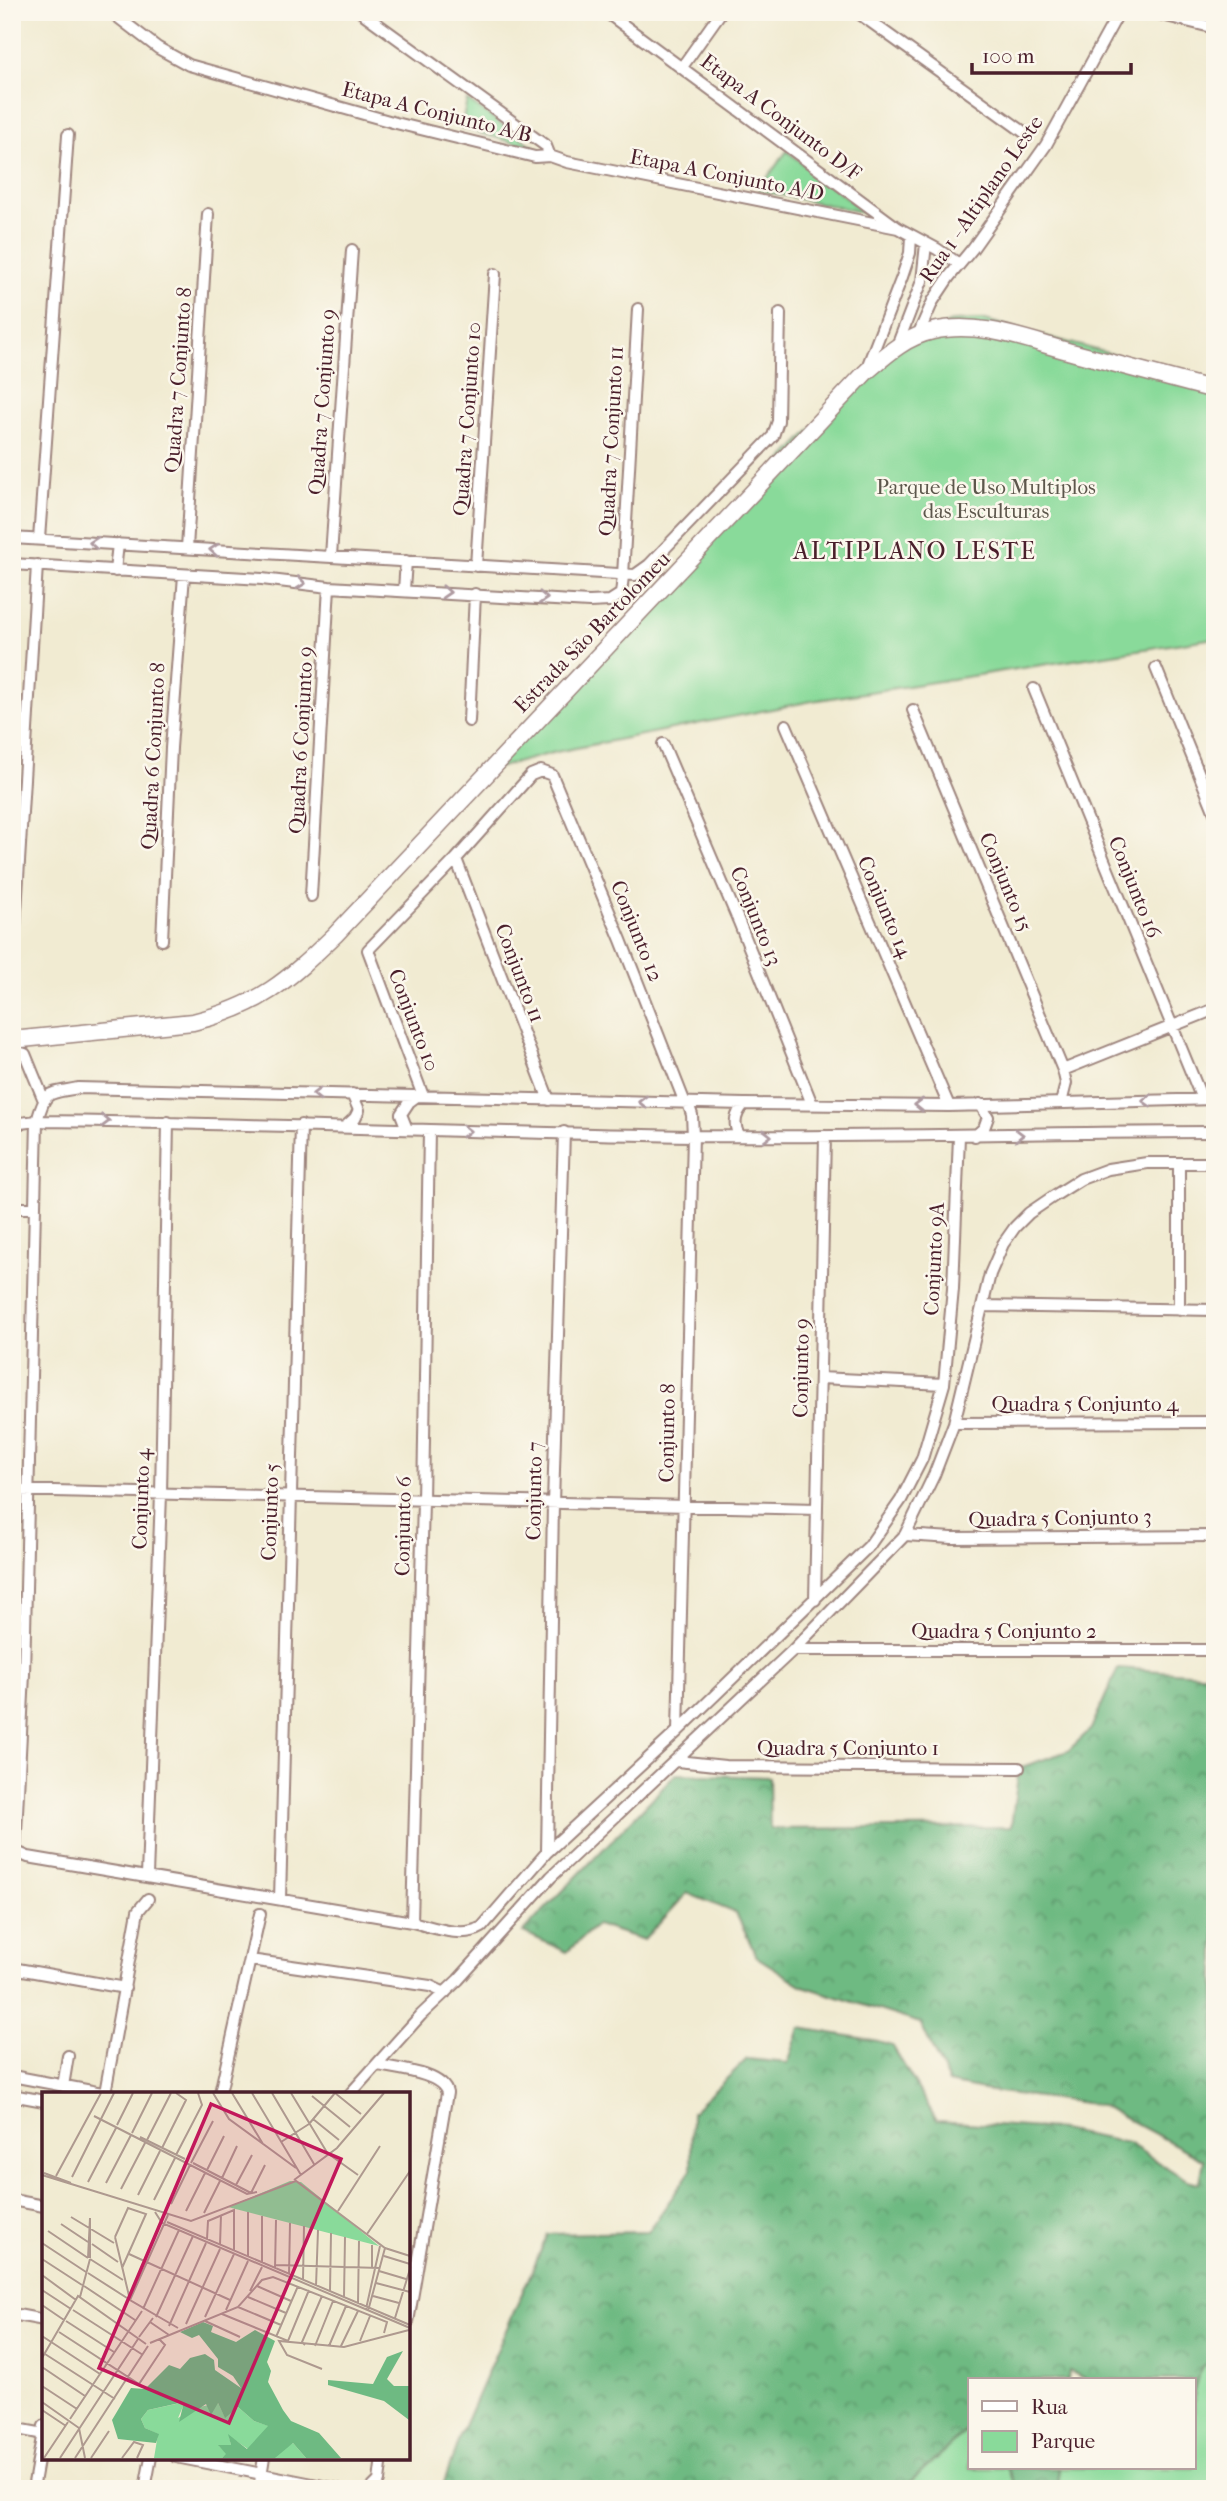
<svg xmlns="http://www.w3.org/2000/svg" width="1227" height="2501" font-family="'IM FELL French Canon',serif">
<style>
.green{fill:#89da9a;stroke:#6a7c62;stroke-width:2}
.forest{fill:url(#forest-crowns);stroke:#5c6c56;stroke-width:2}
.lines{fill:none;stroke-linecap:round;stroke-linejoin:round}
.street-casing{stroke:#9e857e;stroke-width:14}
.secondary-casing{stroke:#9e857e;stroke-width:19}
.street{stroke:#fff;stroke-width:10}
.secondary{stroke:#fff;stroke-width:16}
.oneway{stroke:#ae9aa0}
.labels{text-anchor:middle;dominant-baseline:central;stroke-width:5;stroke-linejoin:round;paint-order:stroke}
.street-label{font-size:21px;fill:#4a1f2b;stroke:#fbf7ec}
.park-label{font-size:21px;fill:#5d574c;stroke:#fbf7ec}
.quarter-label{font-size:24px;letter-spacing:2px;fill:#4a1f2b;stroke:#fbf7ec}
.inset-road{fill:none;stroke:#ae998f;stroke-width:2}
.view{fill:#c2185b;fill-opacity:0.15;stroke:#c2185b;stroke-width:3.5}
.inset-edge{fill:none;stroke:#4a1f2b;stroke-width:3.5}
</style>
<defs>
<pattern id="forest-crowns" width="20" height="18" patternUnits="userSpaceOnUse" patternTransform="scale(1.75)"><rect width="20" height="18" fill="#6eba82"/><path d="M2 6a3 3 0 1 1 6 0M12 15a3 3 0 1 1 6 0" fill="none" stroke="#5c976b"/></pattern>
</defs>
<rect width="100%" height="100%" fill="#fbf7ec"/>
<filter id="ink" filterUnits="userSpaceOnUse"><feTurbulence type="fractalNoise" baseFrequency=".0143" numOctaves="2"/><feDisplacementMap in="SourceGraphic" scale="14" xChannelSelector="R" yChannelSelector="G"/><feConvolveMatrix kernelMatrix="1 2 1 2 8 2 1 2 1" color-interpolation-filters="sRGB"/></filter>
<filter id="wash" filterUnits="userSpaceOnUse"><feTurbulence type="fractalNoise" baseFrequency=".00686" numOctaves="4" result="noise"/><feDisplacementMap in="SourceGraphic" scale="28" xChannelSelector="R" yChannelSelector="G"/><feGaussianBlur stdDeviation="1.57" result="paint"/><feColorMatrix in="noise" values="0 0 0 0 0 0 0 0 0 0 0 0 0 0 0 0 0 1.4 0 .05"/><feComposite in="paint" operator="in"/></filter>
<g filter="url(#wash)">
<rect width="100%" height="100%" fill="#f1ebd2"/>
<path class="green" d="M467 100 537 149 461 128Z
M787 151 865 213 758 190Z
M985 320 1215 382V638L812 701 556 752 486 771 889 348 954 321Z
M1215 2358V2489H1056L1059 2468H1194V2396L1201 2367Z
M970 2427V2468H1007L1018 2489H902Z"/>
<path class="forest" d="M1118 1668 1215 1675V2358L1201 2367 1194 2396V2380H1089L1069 2371 1068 2380H970V2427L902 2489H799L798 2482 777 2489H442L460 2435 548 2234 648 2232 691 2170 692 2112 747 2059 788 2063 800 2028 878 2041 892 2045 937 2121 1055 2129 1128 2143 1187 2180 1200 2183 1204 2160 1101 2105 983 2090 949 2083 920 2023 803 1986 757 1957 736 1913 687 1893 644 1940 596 1925 567 1952 523 1932 676 1774 769 1777 770 1829 1011 1827 1019 1768 1068 1751 1091 1729Z
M1007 2468H1059L1056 2489H1018Z"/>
</g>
<g filter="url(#ink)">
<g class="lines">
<g class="street-casing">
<path id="street" d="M111 12 158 48 189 65 396 123 535 157 550 156 567 162 898 228
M361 12 546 146 550 156
M606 12 898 228 937 249 959 264
M857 12 1028 135
M1150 12 1215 28
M682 67 721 12
M918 335 933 301 949 277 973 248 1046 145 1119 12
M897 346 922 281 926 244
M866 370 902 277 910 253 911 236
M12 538 635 575 649 565 773 436 778 421 780 313
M39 539 68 135
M187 548 208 214
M331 556 352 250
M12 564 262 579 329 587 589 602 610 601 621 594 623 576 638 309
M476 566 495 274
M115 571 118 544
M404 590 406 561
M1156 668 1215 813
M1034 689 1202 1099
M913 710 1063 1070 1066 1083 1061 1103
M469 721 475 594
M786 725 949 1106
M663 744 739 922 812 1104
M456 859 549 1100
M311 896 329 587
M162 940 171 748 184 575
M14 944 37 565
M12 1050 25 1054 43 1098
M1063 1070 1215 1009
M423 1096 368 950 456 859 531 775 541 771 552 775 621 940 685 1103
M12 1124 37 1121C256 1123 475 1133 694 1136 867 1138 1041 1132 1215 1132
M345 1127 355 1118 359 1110 352 1094
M407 1129 401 1114 409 1102 417 1096
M740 1136C732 1125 736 1113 744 1104
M975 1136 984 1128 988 1117 980 1104
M12 1208H33
M983 1306 1215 1310
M1179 1310V1163
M820 1378 944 1384
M954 1423 1215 1422
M12 1490 817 1509
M905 1535 952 1538 1215 1536
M815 1600 825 1136
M793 1650H1215
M678 1731 693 1136 692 1115 688 1103
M677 1761 725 1766 1019 1768
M12 1850 28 1857 412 1922C433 1927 462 1939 482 1927L547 1852 678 1731 869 1546 901 1500 922 1459 944 1384 953 1289 959 1136
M15 1852 24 1674 37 1121C46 1089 48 1094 78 1088L744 1104 949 1106 1215 1099
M547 1852 553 1504 564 1132
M147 1876 161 1494 168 1122
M280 1899 301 1125
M412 1922 423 1501 429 1131
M250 1960 430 1986 445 1993
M12 1968 125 1988
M378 2065C397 2069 443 2073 447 2093L408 2322
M12 2076 102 2093
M63 2086 68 2056
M105 2093 138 1911 148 1899
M220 2093 260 1914
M351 2093 421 2015 458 1980 551 1877 793 1650 905 1535 934 1475 954 1423 990 1274 1003 1244 1015 1227 1029 1213 1054 1196 1081 1179 1108 1169 1147 1163H1215
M12 2095 44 2101
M12 2200 44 2206
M12 2314 44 2320
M12 2428 44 2434
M176 2457 338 2489
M33 2489 44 2426
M145 2489 151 2457
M259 2489 264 2457
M371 2489 379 2481 382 2457"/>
</g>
<g class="secondary-casing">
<path id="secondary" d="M12 1040 193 1022C260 1006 287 981 335 935L865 373C886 355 905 337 933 331 980 320 1029 341 1075 353 1121 365 1168 378 1215 390"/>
</g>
<use href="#street" class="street"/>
<use href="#secondary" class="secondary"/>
</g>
<defs><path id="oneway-chevron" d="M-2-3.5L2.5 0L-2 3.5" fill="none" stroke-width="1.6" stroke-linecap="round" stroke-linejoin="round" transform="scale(1.75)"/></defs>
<g class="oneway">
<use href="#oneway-chevron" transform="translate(94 543) rotate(-176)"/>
<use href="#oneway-chevron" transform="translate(214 550) rotate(-176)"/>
<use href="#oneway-chevron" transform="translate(301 583) rotate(7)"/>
<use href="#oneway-chevron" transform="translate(446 592) rotate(3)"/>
<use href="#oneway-chevron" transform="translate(543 598) rotate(3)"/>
<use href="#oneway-chevron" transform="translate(317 1094) rotate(-179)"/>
<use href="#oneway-chevron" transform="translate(1147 1101) rotate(178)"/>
<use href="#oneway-chevron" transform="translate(643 1102) rotate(-179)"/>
<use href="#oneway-chevron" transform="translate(919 1105) rotate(-179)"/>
<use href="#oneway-chevron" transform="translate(105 1121) rotate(1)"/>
<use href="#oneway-chevron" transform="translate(466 1131)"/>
<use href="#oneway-chevron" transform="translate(1019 1135) rotate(-1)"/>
<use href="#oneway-chevron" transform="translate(767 1136)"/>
</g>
</g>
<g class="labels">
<g class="street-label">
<text transform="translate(437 112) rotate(14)">Etapa A Conjunto A/B</text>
<text transform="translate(781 117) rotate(37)">Etapa A Conjunto D/F</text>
<text transform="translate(727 175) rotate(11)">Etapa A Conjunto A/D</text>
<text transform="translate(981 199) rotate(-55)">Rua 1 - Altiplano Leste</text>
<text transform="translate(178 380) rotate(-86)">Quadra 7 Conjunto 8</text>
<text transform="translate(322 402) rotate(-86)">Quadra 7 Conjunto 9</text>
<text transform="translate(467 419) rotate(-86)">Quadra 7 Conjunto 10</text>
<text transform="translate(611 441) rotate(-87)">Quadra 7 Conjunto 11</text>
<text transform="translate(592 632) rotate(-46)">Estrada São Bartolomeu</text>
<text transform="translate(301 740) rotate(-87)">Quadra 6 Conjunto 9</text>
<text transform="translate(153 756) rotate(-87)">Quadra 6 Conjunto 8</text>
<text transform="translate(1006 882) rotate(67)">Conjunto 15</text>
<text transform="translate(1135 887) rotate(68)">Conjunto 16</text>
<text transform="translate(885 907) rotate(67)">Conjunto 14</text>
<text transform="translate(756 916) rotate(68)">Conjunto 13</text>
<text transform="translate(637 931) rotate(68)">Conjunto 12</text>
<text transform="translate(520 973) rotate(69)">Conjunto 11</text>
<text transform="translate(414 1020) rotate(69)">Conjunto 10</text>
<text transform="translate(934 1259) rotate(-87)">Conjunto 9A</text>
<text transform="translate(801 1368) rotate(-89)">Conjunto 9</text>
<text x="1085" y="1404">Quadra 5 Conjunto 4</text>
<text transform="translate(667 1433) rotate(-89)">Conjunto 8</text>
<text transform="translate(534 1491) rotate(-89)">Conjunto 7</text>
<text transform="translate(141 1499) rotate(-88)">Conjunto 4</text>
<text transform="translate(270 1512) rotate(-88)">Conjunto 5</text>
<text transform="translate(1060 1518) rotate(-1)">Quadra 5 Conjunto 3</text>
<text transform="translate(403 1526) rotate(-89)">Conjunto 6</text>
<text x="1004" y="1631">Quadra 5 Conjunto 2</text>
<text x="848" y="1748">Quadra 5 Conjunto 1</text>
</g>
<g class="park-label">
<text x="986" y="487">Parque de Uso Multiplos<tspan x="986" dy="24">das Esculturas</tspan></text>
</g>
<g class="quarter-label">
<text x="915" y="551">ALTIPLANO LESTE</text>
</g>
</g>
<g transform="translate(42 2092)">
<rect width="368" height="368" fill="#f1ebd2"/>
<path d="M248 89 259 90 337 154 186 115ZM143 310 136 326 153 316 176 311 183 325 196 315 212 329 227 334 206 357 187 344 189 353 177 354 185 362 180 366H112L116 342 103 336 99 327 106 318ZM251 351 264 366H233L234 362Z" fill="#89da9a"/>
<path d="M161 230 171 234 169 240 194 250 213 238 233 249 225 270 229 279 226 290 241 318 249 329 277 341 299 366H264L251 351 233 366H180L184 362 176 353H189L186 342 205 357 226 334 212 329 196 315 183 326 176 311 169 323 164 312 137 330 142 310 106 318 99 327 103 336 117 342 114 351 76 347 70 328 89 296 103 297 127 273 138 277 148 266 163 262 172 268 173 278 199 296 191 284 176 275V267L157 243 150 246 138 240ZM361 259 345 287 352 294H367V328L342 309 286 293V288L331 292 345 265Z" fill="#6eba82"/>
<path class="inset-road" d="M171 1 187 27 254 76M190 1 221 52M210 1 259 83M230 1 272 72M249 1 286 62M293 1 319 22M270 4 308 35M52 24 205 102 215 100M271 27 297 48M267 32 293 1M75 33 91 1M90 41 110 1M98 45 143 67M105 48 129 1M239 50 267 32M120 56 144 8 134 1M134 63 160 13 156 1M288 63 316 83M149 71 171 29M151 71 209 101M165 78 182 44M2 81 29 91M0 83 149 129 254 89 343 156 368 164M14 84 59 1M30 85 72 1M180 86 195 54M252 88 295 56 342 1M46 90 74 36M64 91 89 43M194 93 210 63M79 97 103 51M209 101 223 73M96 103 118 59M112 108 133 66M129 112 148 73M144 119 163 81M296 119 338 54M113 120 120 131 368 236M162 121 178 89M220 124V171M29 125 72 151M125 130 368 233M19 132 46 150M6 139 46 166M325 142 368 79M73 145 88 208 136 236M73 145 86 116 104 122 80 176M165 147 166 129 192 118V159M0 151 44 180M50 152 76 170M178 153 179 123M87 162 188 208M342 164 368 172M206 165V120M46 166 48 126V166M0 167 40 193M48 167 81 188M234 173 338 176M330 175V153M233 176 234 128M337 179 364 187M46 181 85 206M247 182 248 131M0 183 34 208M261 188 262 134M334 191 368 200M42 194 93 228M215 194 249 209M274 194 276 138M0 198 29 217M208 199 220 175M288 199 289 141M331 204 357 211M38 205 48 167M206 205 244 221M302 205 303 145M88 208 126 123M316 211 317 149M0 213 22 228M196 215 239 233M101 217 137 138M324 217 338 154M31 218 101 263M184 218 206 169M326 219 343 156M180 222 246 249 267 198M114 225 151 144M163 225 192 162M353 226 368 177M24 229 72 260M163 229 198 245M108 230 127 243M144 232 178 157M127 234 164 151M17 240 97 292 123 253 117 247M0 244 58 282M97 245 111 226M234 245 256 194M318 249 328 224M108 251 196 215 220 188 231 185 345 230 342 241M263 253 260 250 280 204M273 254 291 209M287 254 304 214M299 254 316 219M3 262 73 307M0 266 36 204 104 252M0 275 43 304M280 277 245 263 237 249 302 255 367 238M0 294 35 317M0 310 37 336 43 366M0 318 24 334M28 327 100 219M2 366 26 330M18 366 96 247M33 366 106 254M49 366 67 339M80 366 92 350 101 353 95 366"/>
<path class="view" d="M169 12 299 67 187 331 57 276Z"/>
<rect width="368" height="368" class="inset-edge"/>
</g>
<rect width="1227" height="2501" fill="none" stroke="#fbf7ec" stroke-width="42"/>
<rect x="968" y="2378" width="228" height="91" fill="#fbf7ec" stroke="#b4a19f" stroke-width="2"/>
<rect x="982" y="2401" width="35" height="10" fill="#ffffff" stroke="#b4a19f" stroke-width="2"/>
<text x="1031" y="2414" font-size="21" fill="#4a1f2b">Rua</text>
<rect x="982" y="2431" width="35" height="21" fill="#89da9a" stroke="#b4a19f" stroke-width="2"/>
<text x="1031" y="2448" font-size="21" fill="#4a1f2b">Parque</text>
<path d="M972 63v10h159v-10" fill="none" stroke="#4a1f2b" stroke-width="3.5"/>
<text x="982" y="63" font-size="21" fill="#4a1f2b" stroke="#fbf7ec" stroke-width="5" paint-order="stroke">100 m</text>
</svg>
